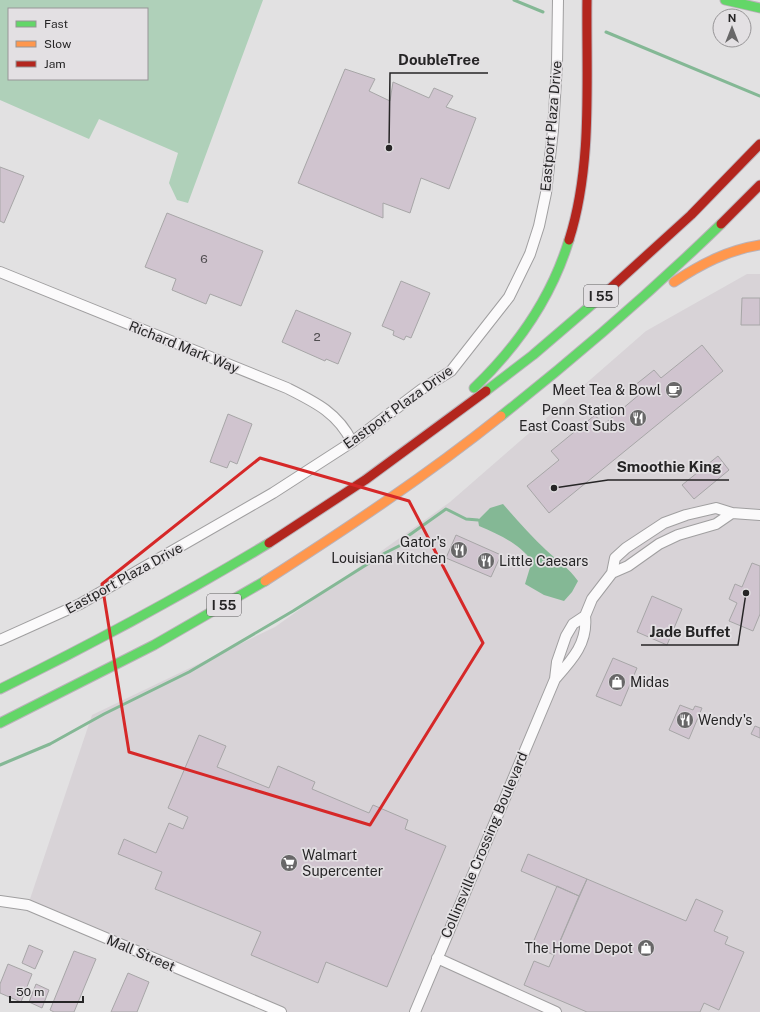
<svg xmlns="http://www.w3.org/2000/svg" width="760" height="1012" font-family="'Public Sans',sans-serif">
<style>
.built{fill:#d8d3d7}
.green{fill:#afd0b9;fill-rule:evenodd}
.water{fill:#84b895}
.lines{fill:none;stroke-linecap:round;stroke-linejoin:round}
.stream{stroke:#84b895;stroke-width:3}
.building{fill:#d0c4cf;stroke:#a7a6a7}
.street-casing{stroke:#a09fa0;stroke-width:12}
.fast-casing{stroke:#bab2b9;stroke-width:11}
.slow-casing{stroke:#bab2b9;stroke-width:11}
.jam-casing{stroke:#bab2b9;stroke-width:11}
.street{stroke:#fbfafb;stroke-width:10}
.fast{stroke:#63d668;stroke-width:9}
.slow{stroke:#ff974d;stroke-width:9}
.jam{stroke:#b3261e;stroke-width:9}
.marked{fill:none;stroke:#d62828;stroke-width:3;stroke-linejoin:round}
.labels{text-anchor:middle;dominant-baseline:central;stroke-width:3.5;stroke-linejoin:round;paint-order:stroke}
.number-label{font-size:12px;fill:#504d50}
.shield{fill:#e3e0e3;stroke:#5f5d5f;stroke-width:1}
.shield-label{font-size:13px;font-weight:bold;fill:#262526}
.street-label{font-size:14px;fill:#262526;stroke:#e3e0e3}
.poi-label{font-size:14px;fill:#262526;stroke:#e3e0e3;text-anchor:end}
.leader{fill:none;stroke:#262526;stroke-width:1.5}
.callout-dot{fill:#262526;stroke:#e3e0e3;stroke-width:1.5}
.callout-label{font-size:15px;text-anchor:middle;font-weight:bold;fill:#262526;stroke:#e3e0e3;stroke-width:3.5;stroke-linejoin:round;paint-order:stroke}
</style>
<rect width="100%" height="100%" fill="#e2e1e2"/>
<path class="built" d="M747 274H760V1012H281L28 905 92 715 275 627 450 502 646 331Z"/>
<path class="green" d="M0 0H263L188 203 177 200 169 183 178 153 99 119 89 139 0 100ZM9 9H147V79H9Z"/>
<path class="water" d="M503 504C517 520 531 536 546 550 558 561 569 568 578 581L572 592 564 601 544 595 525 584 532 561C518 543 500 535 479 526L478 520 490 508Z"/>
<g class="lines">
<path class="stream" d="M514 0 543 12
M606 32 760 96
M0 765 50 744 104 714 189 672 293 611 385 553 405 543 408 536 446 509 466 519 478 520"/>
</g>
<path class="building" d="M345 69 375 79 369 91 390 101 393 82 429 98 434 88 453 96 446 107 476 118 449 189 421 178 410 213 383 203V218L298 183Z
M0 167 24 176 4 223 0 221Z
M167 213 263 251 241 306 210 294 206 304 172 290 176 279 145 267Z
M401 281 430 293 411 338 406 336 404 340 393 335 394 331 382 326Z
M742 298H760V325H741Z
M296 310 351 333 338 364 326 359 325 361 282 342Z
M702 345 723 371 549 513 527 486 559 460 551 451 595 415 603 425 640 394 634 386 654 370 661 378Z
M228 414 252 424 237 464 230 461 227 468 210 462Z
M718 456 729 470 694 499 682 485Z
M456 535 501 555 491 577 446 558Z
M752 563 760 566V614L753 631 729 621 737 603 729 599 735 584 742 587Z
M652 596 682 609 667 645 637 632Z
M613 658 637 668 621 706 596 696Z
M680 705 693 710 695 706 702 708 689 739 669 730Z
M755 726 760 728V738L751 734Z
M199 735 226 746 217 767 269 788 278 766 315 782 312 789 369 813 373 805 408 820 405 829 446 846 387 987 326 962 318 983 251 955 261 932 155 889 162 872 118 854 124 839 156 853 169 823 183 829 188 817 168 808Z
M528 854 587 879 579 896 521 871Z
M587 879 686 921 696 899 723 911 714 931 728 937 725 944 744 952 719 1010 704 1003 700 1012H587L524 985 534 961 549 967Z
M557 886 579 896 554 955 532 945Z
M29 945 43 951 35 969 22 963Z
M74 951 96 959 74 1012H54L50 1010Z
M8 964 32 974 21 1002 0 993V984Z
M128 973 149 982 137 1012H111Z
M36 984 49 990 42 1008 29 1002Z"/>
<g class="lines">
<g class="street-casing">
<path id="street" d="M0 272 287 388C315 402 338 413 352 442
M612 573 628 566 659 544 678 535 716 524 732 513
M0 640 80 604 273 493 352 442 422 389 451 371 509 297 530 254 539 226 546 193 553 130 557 64 558 0
M555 679C572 660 588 643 585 616
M0 901 28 905 281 1012
M437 958 556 1012
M415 1012 555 679 557 662 566 636 573 624 585 616 592 599 612 573 615 558 626 548 664 523 686 515 716 508 732 513 760 515"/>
</g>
<g class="fast-casing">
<path id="fast" d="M725 0 760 8
M474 388C518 346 551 299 569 240
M486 391 533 355 603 295
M501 416C577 356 651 292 721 224
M0 689C92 644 181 596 269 543
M0 723 154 645 265 581"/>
</g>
<g class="slow-casing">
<path id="slow" d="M674 282C701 264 728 250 760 245
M265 581C346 529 426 476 501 416"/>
</g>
<g class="jam-casing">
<path id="jam" d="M721 224 760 185
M569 240C593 165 586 79 587 0
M603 295 691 215 760 144
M269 543 365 480 486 391"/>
</g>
<use href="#street" class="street"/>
<use href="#fast" class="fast"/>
<use href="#slow" class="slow"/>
<use href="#jam" class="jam"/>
</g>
<path class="marked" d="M260 458 409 501 483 643 370 825 129 752 102 584Z"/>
<defs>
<g id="cafe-disc" transform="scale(0.9)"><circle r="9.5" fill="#686768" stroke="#e3e0e3"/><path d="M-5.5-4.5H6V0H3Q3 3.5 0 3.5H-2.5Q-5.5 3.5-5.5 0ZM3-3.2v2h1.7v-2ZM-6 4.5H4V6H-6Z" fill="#fff"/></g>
<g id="restaurant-disc" transform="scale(0.9)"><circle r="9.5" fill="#686768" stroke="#e3e0e3"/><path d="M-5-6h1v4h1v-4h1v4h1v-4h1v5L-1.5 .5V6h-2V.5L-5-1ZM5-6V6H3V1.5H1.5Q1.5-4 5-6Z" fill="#fff"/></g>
<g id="shop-disc" transform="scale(0.9)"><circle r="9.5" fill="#686768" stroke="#e3e0e3"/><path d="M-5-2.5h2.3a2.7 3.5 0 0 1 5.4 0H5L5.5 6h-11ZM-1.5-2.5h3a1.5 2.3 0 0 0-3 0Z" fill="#fff"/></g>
<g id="supermarket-disc" transform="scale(0.9)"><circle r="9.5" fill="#686768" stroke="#e3e0e3"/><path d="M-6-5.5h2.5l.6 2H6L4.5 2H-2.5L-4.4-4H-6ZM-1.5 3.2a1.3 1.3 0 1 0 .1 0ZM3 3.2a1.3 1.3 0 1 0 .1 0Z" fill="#fff"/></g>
</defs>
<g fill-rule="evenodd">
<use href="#cafe-disc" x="674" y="390"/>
<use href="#restaurant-disc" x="638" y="418"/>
<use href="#restaurant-disc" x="459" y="550"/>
<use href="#restaurant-disc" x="486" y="561"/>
<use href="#shop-disc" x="617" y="682"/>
<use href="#restaurant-disc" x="685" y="720"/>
<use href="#supermarket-disc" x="289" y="863"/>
<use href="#shop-disc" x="646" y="948"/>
</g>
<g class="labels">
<g class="number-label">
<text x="204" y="259">6</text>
<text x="317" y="337">2</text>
</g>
<g class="shield">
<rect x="584" y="285" width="34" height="22" rx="3"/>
<rect x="207" y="594" width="34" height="22" rx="3"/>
</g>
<g class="shield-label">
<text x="601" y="296">I 55</text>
<text x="224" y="605">I 55</text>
</g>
<g class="street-label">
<text transform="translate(551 126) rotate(-85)">Eastport Plaza Drive</text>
<text transform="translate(184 347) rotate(22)">Richard Mark Way</text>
<text transform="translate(398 407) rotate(-36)">Eastport Plaza Drive</text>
<text transform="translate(124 578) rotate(-29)">Eastport Plaza Drive</text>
<text transform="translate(484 845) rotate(-67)">Collinsville Crossing Boulevard</text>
<text transform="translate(141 953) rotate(23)">Mall Street</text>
</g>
<g class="poi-label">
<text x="661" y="390">Meet Tea &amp; Bowl</text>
<text x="625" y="410">Penn Station<tspan x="625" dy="16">East Coast Subs</tspan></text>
<text x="446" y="542">Gator's<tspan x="446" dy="16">Louisiana Kitchen</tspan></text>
<text x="499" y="561" text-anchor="start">Little Caesars</text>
<text x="630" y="682" text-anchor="start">Midas</text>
<text x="698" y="720" text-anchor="start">Wendy's</text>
<text x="302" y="855" text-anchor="start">Walmart<tspan x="302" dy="16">Supercenter</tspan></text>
<text x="633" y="948">The Home Depot</text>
</g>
</g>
<path class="leader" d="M389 148L390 73H488M554 488L608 480H729M746 593L738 645H641"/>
<g class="callout-dot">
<circle cx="389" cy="148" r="4"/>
<circle cx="554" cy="488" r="4"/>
<circle cx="746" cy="593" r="4"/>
</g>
<g class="callout-label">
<text x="439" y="65">DoubleTree</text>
<text x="669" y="472">Smoothie King</text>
<text x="690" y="637">Jade Buffet</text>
</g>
<rect x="8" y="8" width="140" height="72" fill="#e3e0e3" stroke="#979597"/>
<rect x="16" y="21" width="20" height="6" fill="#63d668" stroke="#979597"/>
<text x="44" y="28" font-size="12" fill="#262526">Fast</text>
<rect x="16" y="41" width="20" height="6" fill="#ff974d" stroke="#979597"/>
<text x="44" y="48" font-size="12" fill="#262526">Slow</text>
<rect x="16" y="61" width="20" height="6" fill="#b3261e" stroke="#979597"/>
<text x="44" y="68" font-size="12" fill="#262526">Jam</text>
<g transform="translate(732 28)"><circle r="19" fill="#e3e0e3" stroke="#979597"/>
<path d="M0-3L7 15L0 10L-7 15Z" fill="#686768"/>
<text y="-6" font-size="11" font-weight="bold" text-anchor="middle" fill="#262526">N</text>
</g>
<path d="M10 996v6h73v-6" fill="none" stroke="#262526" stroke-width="2"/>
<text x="16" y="996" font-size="12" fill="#262526" stroke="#e3e0e3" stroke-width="3" paint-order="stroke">50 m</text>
</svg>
